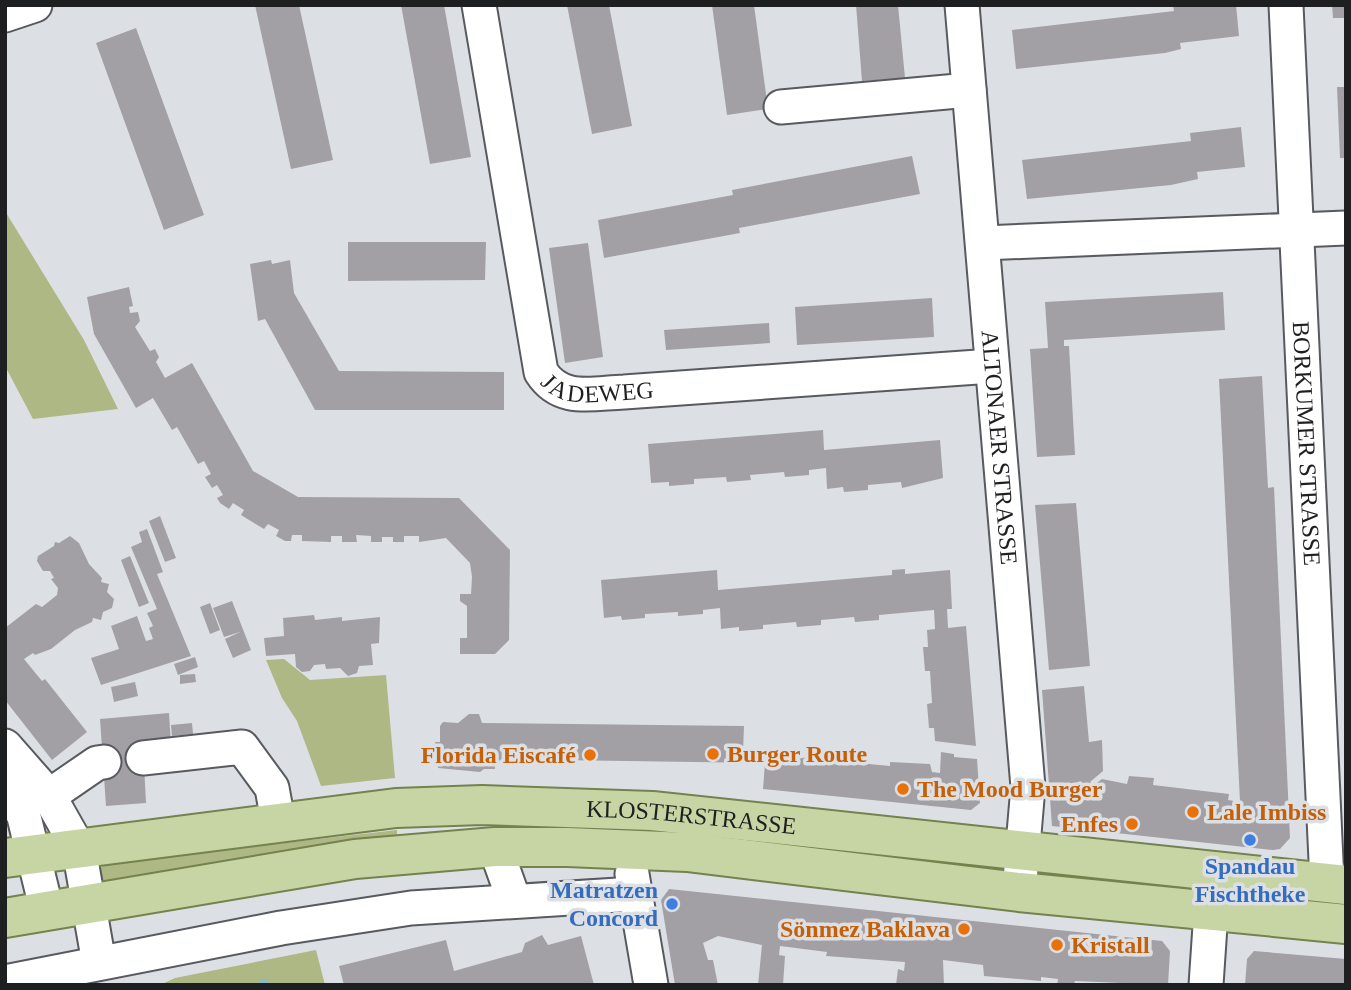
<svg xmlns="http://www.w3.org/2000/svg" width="1351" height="990" font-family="Georgia,serif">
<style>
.green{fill:#adb884}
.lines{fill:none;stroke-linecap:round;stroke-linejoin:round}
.stream{stroke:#85b9db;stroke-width:7}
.building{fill:#a2a0a5}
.minor-casing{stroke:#575a5e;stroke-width:37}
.major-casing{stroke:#74824e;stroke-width:42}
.minor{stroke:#fff;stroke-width:33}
.major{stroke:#c7d4a4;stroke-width:38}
.food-dot{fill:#e8710a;stroke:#dce0e5;stroke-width:2.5}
.shop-dot{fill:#3f7fe0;stroke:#dce0e5;stroke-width:2.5}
.labels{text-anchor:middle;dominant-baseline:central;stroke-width:7;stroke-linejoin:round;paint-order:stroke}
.street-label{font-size:24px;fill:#1e1f21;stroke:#dce0e5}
.food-label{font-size:24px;font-weight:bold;fill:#c56008;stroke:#dce0e5;text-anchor:start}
.shop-label{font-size:24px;font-weight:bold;fill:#366cbe;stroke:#dce0e5}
</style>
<rect width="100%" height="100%" fill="#dce0e5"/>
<path class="green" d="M5 211 84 340 118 409 33 419 5 366Z
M284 659 310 680 386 675 395 778 321 786 297 721 282 698 266 660Z
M397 830V839L101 886 97 873 104 864Z
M316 950 325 985H160L175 978Z"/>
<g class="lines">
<path class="stream" d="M264 983 265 985"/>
</g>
<path class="building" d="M255 5H299L333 160 291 169Z
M401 5H444L471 157 430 164Z
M567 5H609L632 126 592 134Z
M712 5H754L768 109 727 115Z
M856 5H898L905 78 862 81Z
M1173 5H1236L1239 36 1180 43 1181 49 1165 53 1016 69 1012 30 1174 11Z
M1332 5H1346V18H1333Z
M136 28 204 215 164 230 96 43Z
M1337 87H1346V158H1340Z
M1241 127 1245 167 1197 172 1198 179 1171 185 1027 199 1022 160 1191 141 1190 133Z
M912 156 920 194 739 228 740 233 604 258 598 220 733 195 732 190Z
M348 242H486L485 280 348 281Z
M588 243 603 357 565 363 549 248Z
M271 260 272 264 290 260 294 293 339 371 504 372V410H315L265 319 258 321 250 264Z
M129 287 133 306 129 307 130 313 138 312 140 321 135 327 150 351 155 349 159 357 156 362 165 378 192 363 253 471 298 497 459 498 510 550 509 640 495 654H460V638H467V606L460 601V594H471L472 577 470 563 446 538 419 542V536H404V542H393V537H382V542H371V536L356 535 357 542H342V536H331V542L302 541V535H292L291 541H285L276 536 279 530 268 524 264 529 241 515 244 510 233 503 229 509 220 503 217 498 223 495 217 485 212 488 205 477 211 474 204 461 198 464 177 427 172 430 153 398 136 408 94 334 87 297Z
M1223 292 1225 330 1064 340V346H1069L1075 455 1037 457 1030 349 1048 348 1045 302Z
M932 298 934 337 797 345 795 307Z
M769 323 770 343 666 350 664 330Z
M1262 376 1268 488 1274 487 1290 838 1280 849 1273 850 1052 826 1042 690 1084 686 1089 742 1102 740 1103 771 1090 782 1094 785 1102 779 1127 784 1129 776 1154 778 1153 785 1229 794 1228 800 1240 802 1219 379Z
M823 430 824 450 940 440 943 478 902 488 901 482 868 485V490L844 492 843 487 827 489 826 468 809 470V475L785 477 784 472 750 475 751 480 727 482 726 477 694 479V484L669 486V482L651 483 648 444Z
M1076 503 1090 666 1049 670 1035 505Z
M160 516 176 558 165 562 149 521Z
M147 529 163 572 157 574 191 656 101 685 91 658 119 649 111 626 137 616 146 641 153 639 149 628 153 626 147 613 157 609 131 547 142 542 139 532Z
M70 536 79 543 89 564 102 578 101 582 109 584 107 592 114 599 112 608 103 612 101 620 93 618 92 622 75 630 51 649 35 655 33 653 24 659 42 681 45 679 87 732 52 760 5 700V628L36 604 42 607 57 595 58 588 51 579 54 578 50 571H43L37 561 38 556 54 546 55 542 59 543Z
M130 556 149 603 139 607 121 560Z
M905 569V574L950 570 952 609H947L948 628 966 626 976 746 935 741 934 728H929L927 704 932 703 930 671H925L923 647H928L927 630 935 629 934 610 879 615V620L855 622 854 617 821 620V625L797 627 796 622 763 625V629L739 631V627L721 629 720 608 703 610V614L678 616V612L645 614V618L622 620 621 616 604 618 601 580 717 570 718 590 892 575V570Z
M232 601 251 650 233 658 225 639 240 632 224 637 213 608Z
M210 603 220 630 210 634 200 607Z
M314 615 315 620 342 617V621L380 617 379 643 371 644 373 665 359 666 357 673 348 676 340 668 326 669 325 664 314 665 310 671 302 672 296 667 295 654 266 656 264 638 284 636 283 618Z
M195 657 198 667 178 675 174 664Z
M195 674 196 682 180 684V675Z
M135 682 138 696 114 702 111 687Z
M169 713 171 745 143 746 146 803 106 806 100 719Z
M469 714H479L482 723 744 726 743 752 890 766V762L930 764 932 772 940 773 941 752 954 754V757L977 759 980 803 971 810 763 789 765 763 556 760V763L495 762V769H484L480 772 438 768 435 742H440V726L443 722 458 723Z
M192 723 193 734 172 736 171 725Z
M669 889 1162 941 1170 951 1168 985 1075 981 1074 985H1057L1058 979 1041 977V981L984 976 983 965 943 960 944 985H896L898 969 904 971 905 962 826 956 827 952 780 946 779 955 785 956 783 985H758L762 945 718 936 703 943 708 960H713L718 985H675L661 900Z
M542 935 548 945 581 936 594 985H344L339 966 446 940 454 971 522 952 525 943Z
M1254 951 1346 959V985H1245L1247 959Z"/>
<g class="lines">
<g class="minor-casing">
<g id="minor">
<path id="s1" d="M479 5 541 372C561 403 592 393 624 392L992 366"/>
<path id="s2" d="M962 5 1028 787 1019 892"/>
<path id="s3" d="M1286 5 1327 882"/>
<path d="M5 15 35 5"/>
<path d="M781 107 969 90"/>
<path d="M983 243 1346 228"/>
<path d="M5 746 49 796 79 849 99 963"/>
<path d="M143 758 242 747 272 788 278 821"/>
<path d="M5 777 24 817 47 911"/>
<path d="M49 796 97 763 104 762"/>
<path d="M495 847 514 900"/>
<path d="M632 874 651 985"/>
<path d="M5 982 281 928 411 908 634 894"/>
<path d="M1206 985 1211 911"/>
</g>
</g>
<g class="major-casing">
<g id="major">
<path id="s4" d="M5 858 396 808 482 805 652 811 1346 885"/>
<path d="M5 918 355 859 495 847H567L687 852 1019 892 1346 924"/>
</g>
</g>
<use href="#minor" class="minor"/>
<use href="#major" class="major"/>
</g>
<g class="food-dot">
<circle cx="713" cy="754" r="7"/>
<circle cx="590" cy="755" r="7"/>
<circle cx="903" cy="789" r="7"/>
<circle cx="1193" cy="812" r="7"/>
<circle cx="1132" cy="824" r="7"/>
<circle cx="964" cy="929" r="7"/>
<circle cx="1057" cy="945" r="7"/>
</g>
<g class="shop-dot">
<circle cx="1250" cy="840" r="7"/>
<circle cx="672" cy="904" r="7"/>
</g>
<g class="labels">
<g class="street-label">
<text stroke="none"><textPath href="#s1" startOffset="436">JADEWEG</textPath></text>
<text stroke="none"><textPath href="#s3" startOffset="439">BORKUMER STRASSE</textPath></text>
<text stroke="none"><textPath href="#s2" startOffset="444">ALTONAER STRASSE</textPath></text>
<text stroke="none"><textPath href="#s4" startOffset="690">KLOSTERSTRASSE</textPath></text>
</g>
<g class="food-label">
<text x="727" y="754">Burger Route</text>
<text x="576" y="755" text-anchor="end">Florida Eiscafé</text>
<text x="917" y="789">The Mood Burger</text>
<text x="1207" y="812">Lale Imbiss</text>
<text x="1118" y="824" text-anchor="end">Enfes</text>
<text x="950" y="929" text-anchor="end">Sönmez Baklava</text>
<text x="1071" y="945">Kristall</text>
</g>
<g class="shop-label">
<text x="1250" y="866">Spandau<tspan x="1250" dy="28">Fischtheke</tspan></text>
<text x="658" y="890" text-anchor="end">Matratzen<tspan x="658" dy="28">Concord</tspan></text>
</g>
</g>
<rect width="1351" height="990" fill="none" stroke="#1e1f21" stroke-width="14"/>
</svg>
